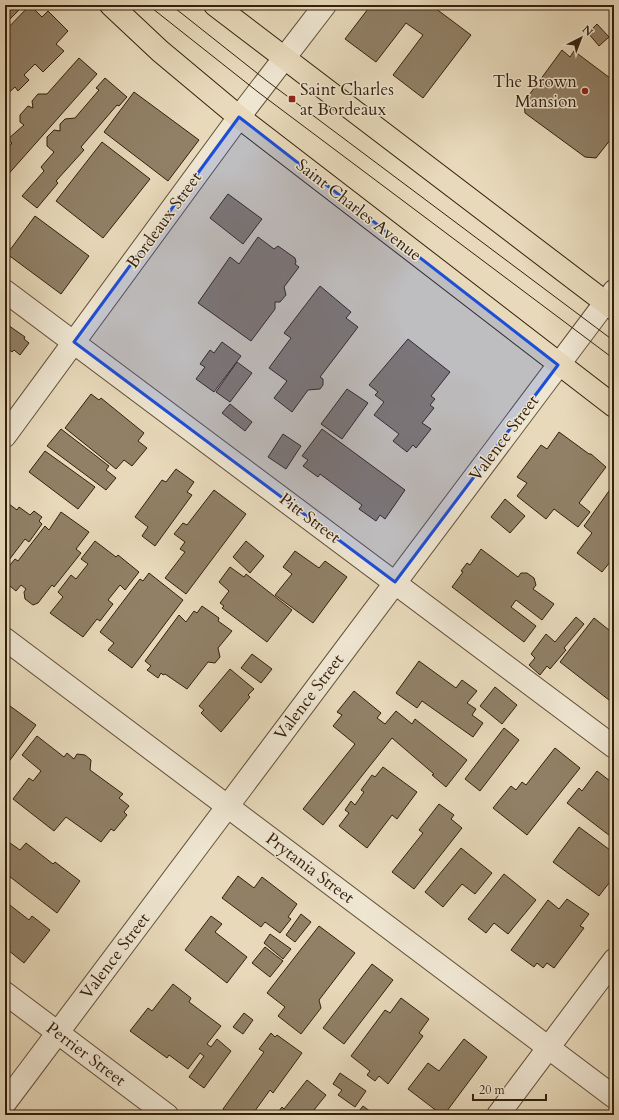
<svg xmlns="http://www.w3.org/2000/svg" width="619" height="1120" font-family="Cardo,serif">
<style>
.building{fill:#918066;stroke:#34200c}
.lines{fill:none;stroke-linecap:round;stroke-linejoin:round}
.minor-casing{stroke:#614e38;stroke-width:24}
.major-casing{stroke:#34200c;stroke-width:24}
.minor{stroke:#efe6d2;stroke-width:22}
.major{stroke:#e7d9ba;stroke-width:22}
.tram{stroke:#34200c;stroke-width:1}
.marked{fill:#1d4ed8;fill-opacity:0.2;stroke:#1d4ed8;stroke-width:3;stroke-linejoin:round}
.poi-dot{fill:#8f2418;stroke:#efe6d2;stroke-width:1.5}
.labels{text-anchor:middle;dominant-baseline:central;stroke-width:3;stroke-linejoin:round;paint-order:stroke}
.poi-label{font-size:17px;fill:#34200c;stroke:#efe6d2;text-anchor:end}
.street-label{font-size:17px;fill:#34200c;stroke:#efe6d2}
</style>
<rect width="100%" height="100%" fill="#e7d9ba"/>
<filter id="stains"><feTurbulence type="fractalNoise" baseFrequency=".005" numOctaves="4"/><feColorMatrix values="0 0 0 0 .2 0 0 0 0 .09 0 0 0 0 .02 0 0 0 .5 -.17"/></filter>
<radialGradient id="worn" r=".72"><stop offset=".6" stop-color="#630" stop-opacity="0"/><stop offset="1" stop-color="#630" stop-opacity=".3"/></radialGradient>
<path class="building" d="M5 5H24L5 24Z
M30 5 42 17 48 11 68 31 56 44 64 51 43 72 35 64 24 75 29 80 18 91 15 87 5 96V31Z
M371 5H431L471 35 423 98 393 75 423 35 406 23 376 62 345 39Z
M597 24 609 37 599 46 588 33Z
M562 50 570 57 574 51 610 78 614 73V135L596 158 585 157 525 113 524 102Z
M79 58 97 74 5 178V151L12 143 8 139 24 125 20 122V115L28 106 33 108 32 101 38 94H47Z
M105 78 127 97 119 106 117 105 81 147 84 150 56 181 58 183 37 208 22 196 44 171 41 167 54 152 47 146V137L54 130 60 131V124L65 119 75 118 99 90 96 88Z
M134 92 199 140 168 181 104 132Z
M102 142 150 179 103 238 56 201Z
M228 194 262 219 243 244 210 218Z
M35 216 89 256 61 294 7 254Z
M258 237 274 249 278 246 295 258 296 262 295 264 299 267 284 287 286 295 280 302H275V309L251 341 198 303 230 257 239 264Z
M320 286 351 312 346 318 358 327 320 377 323 379V385L320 389 308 390 292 412 274 398 287 381 269 368 291 338 284 333Z
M5 323 25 337 24 339 29 343 20 355 14 350 12 352 5 347Z
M408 339 450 372 431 396 435 399 430 405 434 408 422 423 431 429 416 448 413 445 407 452 393 441 399 434 374 415 384 402 375 395 378 392 369 385Z
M222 342 241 356 214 392 196 379 205 367 200 364 210 350 214 353Z
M237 362 252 373 230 402 216 392Z
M347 389 368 403 342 439 321 424Z
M91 394 99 400 101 398 144 433 138 441 147 448 132 466 124 460 116 469 65 428Z
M230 404 252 422 245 431 222 413Z
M61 429 109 466 106 470 116 478 106 490 47 446Z
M322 429 405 490 385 519 380 515 376 521 359 509 362 505 320 474 318 477 303 466 308 460 302 456Z
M559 432 589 454H591L606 467 579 503 590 512 578 527 554 509 546 519 517 496 527 483 517 477 541 445 547 449Z
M283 434 301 446 286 469 268 457Z
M45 451 95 487 78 509 29 472Z
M176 469 194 482 187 492 192 495 155 546 142 536 148 527 135 517 162 480 166 482Z
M614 484V557L602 572 577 553 592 533 584 526Z
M214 490 246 514 186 594 165 578 185 552 180 549 185 542 174 534 183 523 187 525Z
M505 499 525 516 510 533 491 517Z
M5 501 17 510 19 507 30 515 34 511 42 517 39 521 42 524 29 542 25 539 9 560 5 557Z
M61 512 89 532 76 549 81 553 54 587 52 585 38 603 33 605 25 599 24 592 26 589 21 585 16 591 5 582V571L15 559 18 561 45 526 49 530Z
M95 541 116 557 118 555 139 572 125 590 120 585 108 600 113 604 100 621 97 619 83 637 50 613 63 597 58 592 71 575 76 579 88 564 81 559Z
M246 541 264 556 250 573 233 557Z
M481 549 518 577 521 573H527L534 578 536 585 533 589 554 604 542 620 516 600 511 607 536 626 524 642 452 587 463 572 461 571 467 563 470 565Z
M295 551 319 568 325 561 347 577 313 623 275 595 292 574 283 567Z
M230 567 244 577 246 574 292 610 267 642 222 608 224 606 220 603 229 591 219 582Z
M149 573 183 600 132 668 108 650 114 643 100 632 140 579 143 581Z
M202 606 219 618 218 621 232 631 218 648 220 657 215 663 208 662 187 689 165 674 163 675 161 673 158 678 147 670 151 666 145 661 179 615 186 622 194 611 197 613Z
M576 617 584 624 564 648 566 650 550 669 547 666 540 675 529 665 535 658 531 654 546 634 555 642Z
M594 618 614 634V694L609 700 560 662Z
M252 654 272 669 261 683 241 668Z
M419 661 456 688 462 680 477 691 467 703 476 709 472 715 483 723 473 737 422 701 417 708 396 693Z
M230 669 254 689 248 695 250 697 221 732 201 713 204 710 199 706Z
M495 687 517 705 502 724 480 706Z
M354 691 381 713 377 718 385 724 396 711 412 724 415 719 467 760 446 787 432 775 434 774 392 738 323 825 303 809 355 744 333 726 342 715 337 712Z
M10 706 36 725 5 767V713Z
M504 728 519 740 480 791 465 779Z
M37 736 64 757 67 753 74 759 77 754 85 755 91 760 90 770 123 794 119 798 129 806 124 812 127 815 114 831 111 829 101 842 66 817 54 831 13 799 29 778 33 781 41 771 22 755Z
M555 748 580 768 527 835 493 808 511 786 516 790 522 782 526 785Z
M383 767 417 792 397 819 392 815 367 848 339 826 349 813 345 810 351 801 355 805 364 792 361 790 372 775 375 777Z
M597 771 614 784V839L567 803 579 788 582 791Z
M439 804 454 815 451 819 462 828 414 889 392 872 423 833 419 830Z
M579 827 614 853V886L609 883 599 896 553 862Z
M10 843 20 850 26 843 53 864 55 862 80 881 57 913 5 873V849Z
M461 848 492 873 475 894 462 884 443 907 425 892Z
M504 874 536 900 508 934 494 923 486 933 468 919Z
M238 876 254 888 262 877 297 904 288 917 291 919 280 933 265 922 261 927 222 898Z
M5 898 8 900 6 902 29 920 32 916 50 930 24 963 8 950 10 946 5 942Z
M567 899 589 914 580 926 584 928 554 968 547 963 543 968 537 963 534 967 511 950 548 900 559 909Z
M301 914 311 922 295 942 286 935Z
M211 916 222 924 215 932 247 957 227 983 185 950Z
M319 926 355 953 319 1000 321 1008 301 1034 278 1016 285 1007 267 993Z
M270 934 291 949 283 959 264 943Z
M265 947 283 961 270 977 252 963Z
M372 964 393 980 344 1044 323 1028Z
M173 984 191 998 189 1002 221 1026 207 1044 211 1047 217 1039 231 1051 204 1088 189 1077 204 1056 200 1053 188 1069 169 1055 167 1058 130 1031 148 1008 152 1011Z
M401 998 429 1019 419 1033 423 1036 388 1084 379 1076 375 1081 367 1075 370 1071 351 1056 385 1010 390 1013Z
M244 1013 253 1020 243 1034 233 1027Z
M271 1033 275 1037 277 1035 302 1053 273 1093 270 1090 252 1115H230L223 1109 264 1052 259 1049Z
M464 1039 487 1057 444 1115H442L408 1089 428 1063 439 1071Z
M340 1073 366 1091 355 1107 338 1095 342 1090 333 1084Z
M307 1080 326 1095 310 1115H276L282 1107 284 1109Z
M363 1106 375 1115H356Z"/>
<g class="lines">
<g class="minor-casing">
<path id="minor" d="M5 291 614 747
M5 436 239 117 325 5
M5 639 614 1097
M5 993 167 1115
M5 1103 614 291
M498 1115 614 960"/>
</g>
<g class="major-casing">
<path id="major" d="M111 5 160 51 239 117 614 406
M215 5 614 309"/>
</g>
<use href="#minor" class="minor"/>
<use href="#major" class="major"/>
<path class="tram" d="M148 5 258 92 614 359
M171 5 267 81 614 341"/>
</g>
<path class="marked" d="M239 117 558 365 395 582 74 342Z"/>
<g class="poi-dot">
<circle cx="585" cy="91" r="4"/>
<rect x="288" y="95" width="8" height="8" rx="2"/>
</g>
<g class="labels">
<g class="poi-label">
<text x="577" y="81">The Brown<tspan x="577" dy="20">Mansion</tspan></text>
<text x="300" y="89" text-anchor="start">Saint Charles<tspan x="300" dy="20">at Bordeaux</tspan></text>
</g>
<g class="street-label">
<text transform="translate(359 210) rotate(38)">Saint Charles Avenue</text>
<text transform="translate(164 220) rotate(-54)">Bordeaux Street</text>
<text transform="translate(504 438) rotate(-53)">Valence Street</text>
<text transform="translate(310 518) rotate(37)">Pitt Street</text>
<text transform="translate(309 697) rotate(-53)">Valence Street</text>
<text transform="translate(310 868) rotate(37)">Prytania Street</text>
<text transform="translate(115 956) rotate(-53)">Valence Street</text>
<text transform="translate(86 1054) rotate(37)">Perrier Street</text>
</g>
</g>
<rect width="619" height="1120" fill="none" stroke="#e7d9ba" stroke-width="20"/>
<rect x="6" y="6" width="607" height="1108" fill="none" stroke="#34200c" stroke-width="2"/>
<rect x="10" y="10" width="599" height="1100" fill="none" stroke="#34200c"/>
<g transform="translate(581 38) rotate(42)" stroke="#efe6d2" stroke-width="3" paint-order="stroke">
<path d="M0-3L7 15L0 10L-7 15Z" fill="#34200c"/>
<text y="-6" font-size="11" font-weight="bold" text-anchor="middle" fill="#34200c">N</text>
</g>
<path d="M473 1094v6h73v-6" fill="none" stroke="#34200c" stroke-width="2"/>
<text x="479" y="1094" font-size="12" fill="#34200c" stroke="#efe6d2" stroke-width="3" paint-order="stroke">20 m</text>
<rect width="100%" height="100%" filter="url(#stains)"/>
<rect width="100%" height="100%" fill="url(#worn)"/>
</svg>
